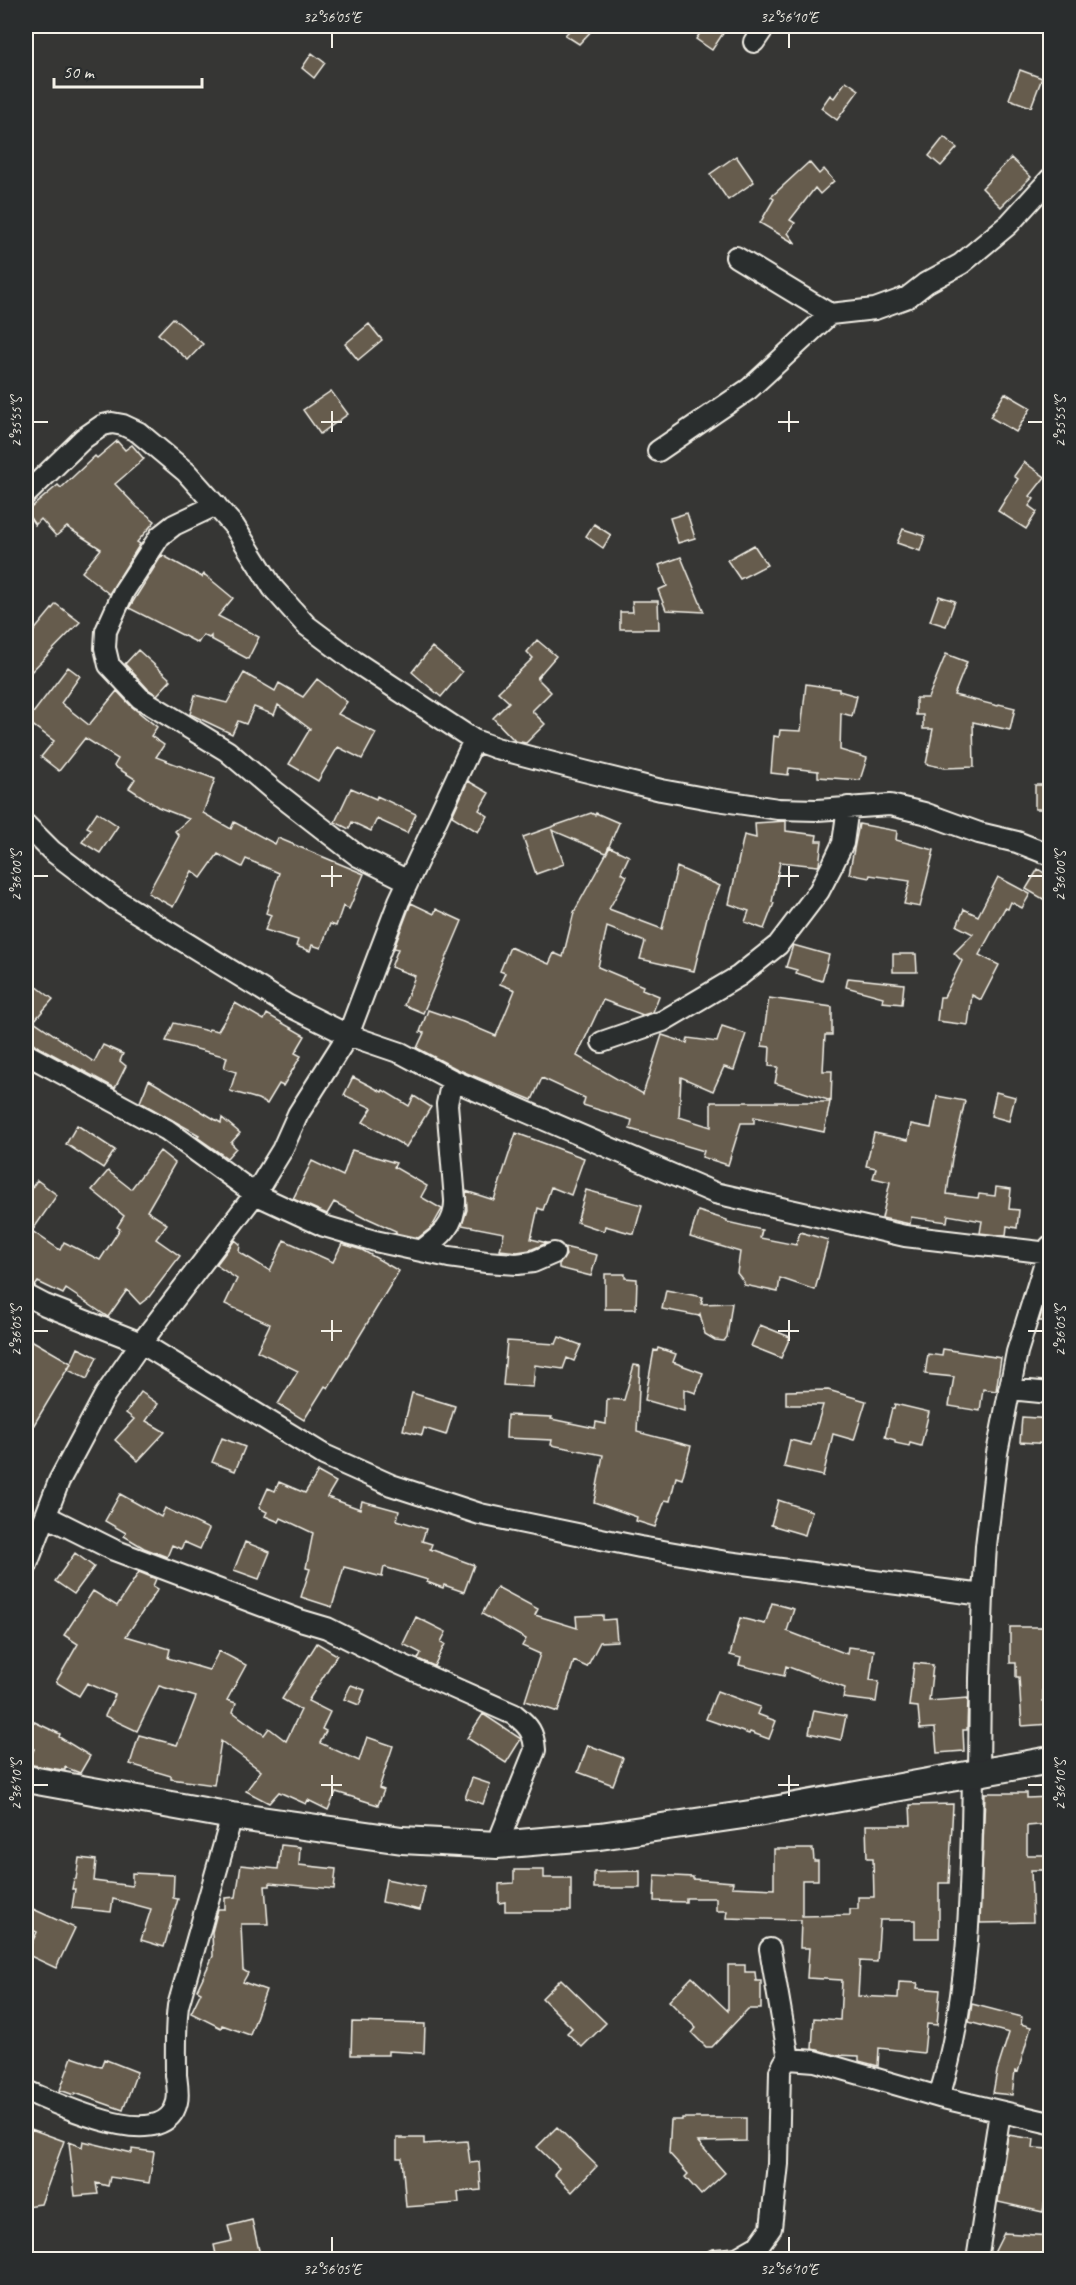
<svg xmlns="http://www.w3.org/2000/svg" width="1076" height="2285" font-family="Caveat,sans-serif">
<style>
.building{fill:#665c4d;stroke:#f4f1e8;stroke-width:1.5}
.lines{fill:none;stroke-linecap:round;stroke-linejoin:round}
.minor-casing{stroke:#f4f1e8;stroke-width:24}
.tertiary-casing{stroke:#f4f1e8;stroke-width:30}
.minor{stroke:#2a2d2e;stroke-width:20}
.tertiary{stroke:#2a2d2e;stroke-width:26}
.ticks{fill:none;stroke:#f4f1e8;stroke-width:2}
.neatline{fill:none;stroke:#f4f1e8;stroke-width:2}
.ticks-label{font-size:15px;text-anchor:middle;fill:#f4f1e8}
</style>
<rect width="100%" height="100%" fill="#363634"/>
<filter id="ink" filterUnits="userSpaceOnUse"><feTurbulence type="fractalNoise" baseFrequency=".0167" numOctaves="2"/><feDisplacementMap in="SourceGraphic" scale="12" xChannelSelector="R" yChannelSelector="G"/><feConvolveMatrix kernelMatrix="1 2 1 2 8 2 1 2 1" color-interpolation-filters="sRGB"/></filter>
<g filter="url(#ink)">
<path class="building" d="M574 26H596L579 44 565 35Z
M705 26H728L712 50 696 39Z
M312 53 325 63 314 78 302 68Z
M1020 70 1042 78 1031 107 1009 99Z
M846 81 859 90 837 120 821 108 830 95 834 98Z
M944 137 957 148 941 166 929 156Z
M736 156 754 182 728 200 710 174Z
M1011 158 1031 177 1001 207 982 188Z
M809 162 819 174 824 169 834 181 820 194 815 188 790 220 795 223 788 233 796 244 760 223 774 199 771 197Z
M173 318 203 344 188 360 158 334Z
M369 324 382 340 358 360 345 344Z
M331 391 348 414 320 434 303 410Z
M1005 393 1031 408 1016 432 990 417Z
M117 441 125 450 132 445 144 459 115 484 137 507 155 521 137 542 140 544 109 594 82 572 101 549 67 527 56 536 41 519 35 525 26 512 58 485 61 488 95 456 97 458Z
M1024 462 1045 477 1030 496 1034 499 1029 506 1037 512 1026 529 998 511 1018 479 1014 476Z
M687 513 695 538 678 543 670 518Z
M594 524 611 535 603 548 586 536Z
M903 529 925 536 920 551 897 543Z
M754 545 767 565 740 579 727 560Z
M162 555 202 577 204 574 233 598 218 616 259 637 248 659 211 639V636L209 638 203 635 198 643 129 608Z
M681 557 704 612 666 610 658 590 667 586 659 565Z
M939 596 955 601 946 626 930 621Z
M632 601H658L659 629H620V612H633Z
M56 604 80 622 26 677V625L33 632Z
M537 640 556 656 537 678 551 692 532 711 545 724 526 743 515 741 493 718 509 702 498 692 533 658 527 652Z
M432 647 462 672 441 697 412 672Z
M138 650 171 680 157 695 148 689 125 664Z
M946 654 967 662 954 695 998 706 999 704 1015 708 1010 730 973 722 974 767 945 768 926 764 933 729H923V715H916V698H928Z
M68 667 80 676 61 703 89 725 117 691 131 706 157 727 151 736 164 745 156 757 215 779 203 813 231 829 234 822 275 844 278 838 364 874 349 909 343 906 336 926 330 924 321 948 312 945 310 951 296 946 298 940 265 930 271 915 266 913 279 873 246 859 242 867 218 854 201 878 192 871 173 907 148 893 179 836 175 831 189 819 158 807 129 788 135 779 114 766 118 759 85 738 59 771 41 757 54 741 27 721Z
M244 673 275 691 279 683 303 697 317 679 347 702 338 714 376 733 362 759 338 747 318 781 289 764 310 729 278 705 274 715 254 707 246 724 238 721 232 734 190 714 195 695 227 703Z
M806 684 839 689V691L857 696 852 716 841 713 840 750 867 758 860 780 818 777V771L789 768 788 775 771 773 774 736 779 737 780 730 801 731Z
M468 781 489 793 479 810 488 816 478 832 452 816Z
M1035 785H1050V809H1035Z
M351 788 376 799 377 796 416 814 407 833 377 819 371 831 352 822 349 829 335 822Z
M97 812 118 826 100 853 82 842 91 829 87 827Z
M591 813 595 815 596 813 619 823 606 853 552 830 564 864 536 874 523 837Z
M786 821V831L817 835 816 841H822L819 865 818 866 780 862 772 902 774 903 764 929 745 922 749 911 729 904 744 835 756 838 755 823Z
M859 824 897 831 896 840 934 850 920 907 904 904 910 881 870 875 869 878 849 874Z
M610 847 629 856 621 873 627 876 609 909 662 929 677 867 720 886 708 913 694 971 640 959 645 942 607 927 598 967 643 986 642 989 659 996 653 1012 643 1015 603 1000 577 1056 643 1094 662 1035 687 1043 688 1038 717 1042 722 1026 746 1034 734 1070 724 1067 713 1091 681 1077 679 1117 711 1127V1102H830L824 1132 754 1117V1123H741L728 1165 702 1157 704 1151 630 1129 632 1120 583 1105 585 1098 542 1078 532 1100 457 1069 417 1048 424 1033 420 1032 428 1010 463 1022 496 1036 515 990 500 984 505 973 500 971 510 947 549 964 554 953 563 957 574 912Z
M1038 869 1050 877V903L1026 889Z
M998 877 1030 894 1022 908 1011 902 1008 909 1005 908 979 955 999 965 981 1000 972 995 968 1025 937 1021 940 997H944L962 961 954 953 973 934 957 926 964 909 978 916Z
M411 903 434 914 436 909 462 921 423 1013 404 1005 415 976 391 967 398 949 394 948Z
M793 945 829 955 822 981 796 973 797 970 786 967Z
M893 954H916L917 972H893Z
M848 978 904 984 902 1004 882 1002 883 997 846 987Z
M36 986 53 999 34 1021 94 1062 103 1045 123 1054 120 1061 126 1066 115 1088 37 1046 26 1037V999Z
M769 998 832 1007V1035H825L823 1071H832L831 1101 775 1083 778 1067 769 1066 770 1047 762 1046Z
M235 1003 264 1020 267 1014 305 1036 295 1053 301 1056 283 1086 279 1084 267 1104 258 1099 230 1091 236 1072 224 1068 227 1057 166 1041 174 1023 208 1031 209 1029 218 1031Z
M353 1077 382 1092 383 1090 409 1106 414 1096 431 1107 406 1147 363 1122 372 1108 344 1095Z
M149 1080 221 1123 222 1118 240 1133 231 1143 236 1148 227 1158 197 1137 199 1135 140 1102Z
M996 1092 1015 1097 1009 1121 991 1116Z
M937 1096 965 1101 952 1158 947 1194 978 1198 979 1194 995 1196 996 1187 1011 1189 1009 1209 1019 1210 1017 1228 1007 1226 1006 1236 980 1233 982 1221 948 1215 947 1222 911 1217 910 1224 882 1218 890 1182 873 1178 876 1168 866 1166 874 1133 908 1140 911 1124 931 1128Z
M77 1125 115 1150 103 1168 66 1144Z
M516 1133 584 1158 571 1195 551 1187 543 1210 538 1208 531 1239 547 1243 530 1250 517 1252 500 1250 504 1233 462 1225 467 1210 466 1191 494 1200Z
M352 1150 396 1163 394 1167 427 1186 421 1197 442 1209 432 1227 418 1238 395 1233 396 1231 367 1218 366 1219 334 1202 327 1214 293 1199 312 1161 343 1176Z
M160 1151 175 1163 147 1211 167 1224 156 1239 180 1256 149 1297 140 1304 127 1290 108 1317 66 1289 63 1294 38 1282 35 1286 26 1283V1196L37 1180 57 1195 32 1231 60 1250 64 1242 100 1260 120 1229 117 1227 124 1216 92 1190 108 1171 131 1189Z
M586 1190 642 1205 634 1234 605 1226 604 1231 577 1222Z
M698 1211 727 1220V1222L762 1230 760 1238 796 1245 800 1232 828 1240 815 1290 780 1278 778 1292 744 1285V1282L737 1273 740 1252 690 1237Z
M235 1240 240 1244 239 1252 270 1271 284 1240 333 1262 342 1244 362 1250 399 1271 328 1388 325 1386 304 1420 278 1404 298 1371 257 1351 270 1324 225 1304 237 1279 216 1265Z
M564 1247 597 1255 591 1276 559 1268V1264L566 1255Z
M605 1274H625V1278L637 1279 636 1309H605Z
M666 1290 703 1297 701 1304 732 1303 727 1337 724 1341 715 1340 705 1334 700 1314 699 1316 662 1309Z
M1044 1305H1050V1321H1039Z
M760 1325 790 1337 781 1358 751 1346Z
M26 1337 71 1363 26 1438Z
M559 1337 581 1345 574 1361 567 1358 563 1369 535 1365 533 1387 503 1385 507 1341 556 1344Z
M78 1348 97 1357 87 1379 68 1370Z
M658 1348 676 1354 673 1362 703 1373 696 1393 684 1389V1411L645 1400 654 1350 657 1351Z
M943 1349 1001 1358 996 1391 983 1389 980 1411 949 1406 954 1377 925 1374 928 1354 942 1356Z
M634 1365 640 1366 637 1432 691 1446 682 1479 676 1477 670 1501 665 1500 655 1527 636 1521 637 1517 594 1502 603 1455 551 1445 552 1440 506 1438 507 1415 552 1417 551 1419 595 1428 596 1422 606 1424 607 1399 624 1400Z
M828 1390 866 1401 854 1440 833 1434 823 1476 784 1467 790 1440 811 1445 823 1405H786V1391Z
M141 1392 158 1404 146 1421 165 1432 138 1461 115 1440 134 1419 126 1413Z
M412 1393 455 1406 446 1435 424 1428 422 1435 403 1430Z
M895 1404 929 1412 921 1446 910 1443 909 1446 895 1443V1440L885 1437 892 1408 894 1409Z
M1022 1417 1050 1419V1444L1020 1442Z
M222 1438 245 1447 235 1471 212 1462Z
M318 1472 336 1482 327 1497 360 1509 362 1501 399 1511 397 1520 426 1529 422 1541 432 1544 430 1549 474 1565 464 1592 444 1585 443 1588 427 1582 428 1580 384 1567 382 1577 344 1567 332 1607 301 1597 310 1569 306 1568 313 1533 281 1518 279 1522 265 1516 267 1512 259 1508 268 1488 275 1491 279 1482 305 1493Z
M120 1494 161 1517 165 1508 209 1529 200 1549 184 1542 181 1549 172 1545 167 1557 144 1548 124 1536 126 1533 105 1521Z
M778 1500 812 1511 805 1535 771 1525Z
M245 1542 270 1552 259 1579 234 1570Z
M75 1553 94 1567 74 1594 55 1581Z
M139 1572 156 1579 153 1586 158 1589 126 1636 170 1649 168 1658 209 1670 219 1651 246 1665 227 1700 236 1703 233 1712 264 1735 269 1728 286 1741 301 1710 282 1699 317 1643 337 1655 308 1701 330 1712 322 1729 326 1731 320 1743 359 1761 367 1737 393 1746 379 1788 384 1790 378 1805 336 1792 328 1810 308 1800 306 1804 279 1792 269 1803 246 1791 261 1771 221 1741 214 1785 171 1779V1776L130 1764 139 1735 177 1745 196 1697 159 1686 137 1731 105 1716 115 1695 87 1683 79 1696 56 1682 78 1644 64 1635 93 1591 117 1606Z
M497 1587 538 1609 535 1615 577 1628 576 1616 603 1615V1620L615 1619 617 1641 600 1642 587 1667 574 1661 558 1712 525 1701 540 1654 522 1646 526 1639 482 1614Z
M772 1603 794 1609 787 1631 847 1654 848 1647 874 1650 870 1680 879 1681 876 1702 843 1698 845 1688 786 1666 784 1676 739 1665 741 1658 730 1655 740 1618 765 1624Z
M416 1617 446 1632 441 1642 445 1644 434 1666 418 1659 421 1653 403 1644Z
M1010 1627H1050V1670L1043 1669V1701L1050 1700V1724L1022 1726 1019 1677H1016V1663H1010Z
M914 1663 933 1665 929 1701 968 1698 967 1730H963L964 1751 937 1753 935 1728 920 1729 918 1707 909 1706Z
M351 1685 365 1690 359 1705 344 1699Z
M717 1691 760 1707 757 1714 776 1721 769 1739 750 1732 749 1734 706 1719Z
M814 1710 846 1716 841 1740 809 1733Z
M483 1714 521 1739 506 1763 467 1738Z
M26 1718 60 1734 59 1737 90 1756 80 1773 65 1767V1770H62L27 1764 34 1749 26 1745Z
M588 1745 623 1758 613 1785 578 1772Z
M472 1778 490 1784 483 1804 465 1798Z
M985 1793H1027V1798L1050 1797V1824L1027 1826V1855H1050V1870H1031L1033 1922 980 1923Z
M953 1804 949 1883H939V1938H915V1920H880L877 1962 860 1961 858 1996 898 1998 899 1982 918 1983 917 1988 940 1990 937 2025 927 2024 924 2053 879 2048 878 2066 859 2061V2056L836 2055 812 2049 814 2018 840 2020 842 1980 807 1978 809 1948H800L801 1920 726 1918 727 1911H716V1898H686V1902L654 1901 655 1875 693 1877V1879L733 1882 732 1887 774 1889V1849H813L814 1861H818V1880H802V1916L850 1915V1909H858V1897H874L873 1858H867L866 1825H911L910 1805Z
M281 1845 300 1847 299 1865 336 1869 334 1889 270 1883V1886H265L268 1924H241L243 1970 248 1973 243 1982 266 1990 250 2035 222 2025 221 2028 191 2013 201 1992 197 1990 213 1956 212 1932 218 1909H225V1898L236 1897 241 1865 278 1869Z
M79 1858 96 1860 94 1881 132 1886V1873L174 1875 173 1898 178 1899 164 1947 141 1940 151 1909 113 1899 111 1912 72 1908 75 1889H72L74 1879H76Z
M514 1870H544V1878H571V1911H505V1902L499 1903V1884L514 1883Z
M640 1871V1888H594V1872Z
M386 1879 425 1887 420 1910 382 1902Z
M33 1909 75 1928 56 1968 26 1954 37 1932 26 1927Z
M728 1965H745V1972H755L756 1981H761V2009H748L712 2047H706L692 2033 696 2028 669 2001 692 1977 728 2011Z
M561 1979 606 2023 582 2047 567 2033 572 2028 542 1998Z
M972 2004 1022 2017 1021 2024 1031 2027 1018 2072 1015 2071 1012 2095 993 2093 997 2071 1009 2033 969 2022Z
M352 2022 425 2024 424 2053 388 2051V2055H351Z
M72 2057 101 2067 104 2059 137 2072 123 2110 75 2093 74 2095 60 2090Z
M682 2118H746V2141L698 2142 725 2173 701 2195 685 2177 688 2174 669 2153 671 2120H682Z
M557 2127 597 2166 572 2192 554 2174 559 2168 537 2147Z
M31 2129 64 2141 41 2204 26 2206V2146Z
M1008 2135 1034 2139 1033 2148 1050 2149V2182H1048L1043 2212 998 2202Z
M397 2138H424V2144L467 2141 470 2163 479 2162 481 2190 458 2192 459 2203 406 2207 402 2158H397Z
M83 2141 132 2153V2149L154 2152 149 2183 110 2177 108 2186 96 2183 98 2194 75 2196 69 2142 82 2147Z
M252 2220 261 2259H217L214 2245 232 2241 228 2226Z
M1004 2233 1050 2236V2259H991Z"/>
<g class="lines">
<g class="minor-casing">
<path id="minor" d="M754 42 765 26
M736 257 830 314 875 309 908 297 926 283 961 264 1009 224 1050 179
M658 451 749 389 830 314
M26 494 84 438 103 425 112 423 123 425 138 432 186 472 234 526 273 588 306 625 354 661 474 740 496 748 584 771 661 790 710 799 778 809 817 810 890 805 924 813 979 833 1017 842 1050 855
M216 505 174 525 160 536 124 591 106 631 105 648 109 665 140 698 227 751 273 790 358 856 408 881
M26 825 52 851 115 899 287 1005 348 1035 401 1053 452 1080 715 1193 905 1236 1049 1253
M602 1042 663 1021 739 976 778 945 819 891 833 864 843 843 848 807
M26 1054 167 1130 255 1194 324 1226 375 1241 449 1257 486 1262 517 1264 533 1262 554 1253
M422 1250C440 1237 456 1225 455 1200L447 1104 452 1080
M26 1295 45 1305 141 1343 324 1455 391 1485 480 1514 640 1547 727 1562 983 1595
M1009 1389 1050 1393
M46 1516 114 1550 300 1620 327 1628 391 1660 515 1715C529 1726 534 1733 535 1750L497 1845
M26 1567 59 1481 105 1395 141 1343 255 1194 282 1150 298 1114 348 1035 399 901 474 740
M979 1774 980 1678 983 1595 986 1546 997 1453 1017 1352 1050 1246
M770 1949 789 2059
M26 2091C57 2103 164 2157 177 2102 179 2094 177 2083 176 2075 176 2052 175 2029 178 2006L232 1816
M939 2097C971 1993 971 1883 973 1775
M715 2260 737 2258 758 2246 771 2228 778 2164 780 2071 784 2063 789 2059 815 2061 939 2097 1050 2123
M977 2260 1000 2112"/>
</g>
<g class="tertiary-casing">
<path id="tertiary" d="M26 1779 232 1816 402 1840 497 1845 600 1836 757 1813 1050 1760"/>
</g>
<use href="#minor" class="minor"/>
<use href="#tertiary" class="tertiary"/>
</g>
</g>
<path class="ticks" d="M332 33V48M789 33V48M332 411V432M789 411V432M33 422H48M321 422H342M778 422H799M1028 422H1043M332 866V887M789 866V887M33 876H48M321 876H342M778 876H799M1028 876H1043M332 1320V1341M789 1320V1341M33 1331H48M321 1331H342M778 1331H799M1028 1331H1043M332 1775V1796M789 1775V1796M33 1785H48M321 1785H342M778 1785H799M1028 1785H1043M332 2237V2252M789 2237V2252"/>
<rect width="1076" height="2285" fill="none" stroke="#2a2d2e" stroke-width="66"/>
<path d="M54 78v9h148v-9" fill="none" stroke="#f4f1e8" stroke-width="3"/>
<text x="63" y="78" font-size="18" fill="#f4f1e8" stroke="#2a2d2e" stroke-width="4.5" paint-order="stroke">50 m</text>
<rect x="33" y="33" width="1010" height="2219" class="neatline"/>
<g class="ticks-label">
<text x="332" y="22">32°56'05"E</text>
<text x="789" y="22">32°56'10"E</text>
<text transform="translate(16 422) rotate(-90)" y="5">2°35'55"S</text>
<text transform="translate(1060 422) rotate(-90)" y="5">2°35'55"S</text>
<text transform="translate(16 876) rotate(-90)" y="5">2°36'00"S</text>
<text transform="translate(1060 876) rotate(-90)" y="5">2°36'00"S</text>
<text transform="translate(16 1331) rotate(-90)" y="5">2°36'05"S</text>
<text transform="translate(1060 1331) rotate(-90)" y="5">2°36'05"S</text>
<text transform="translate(16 1785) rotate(-90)" y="5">2°36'10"S</text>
<text transform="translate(1060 1785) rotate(-90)" y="5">2°36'10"S</text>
<text x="332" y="2274">32°56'05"E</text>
<text x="789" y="2274">32°56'10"E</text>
</g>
</svg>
